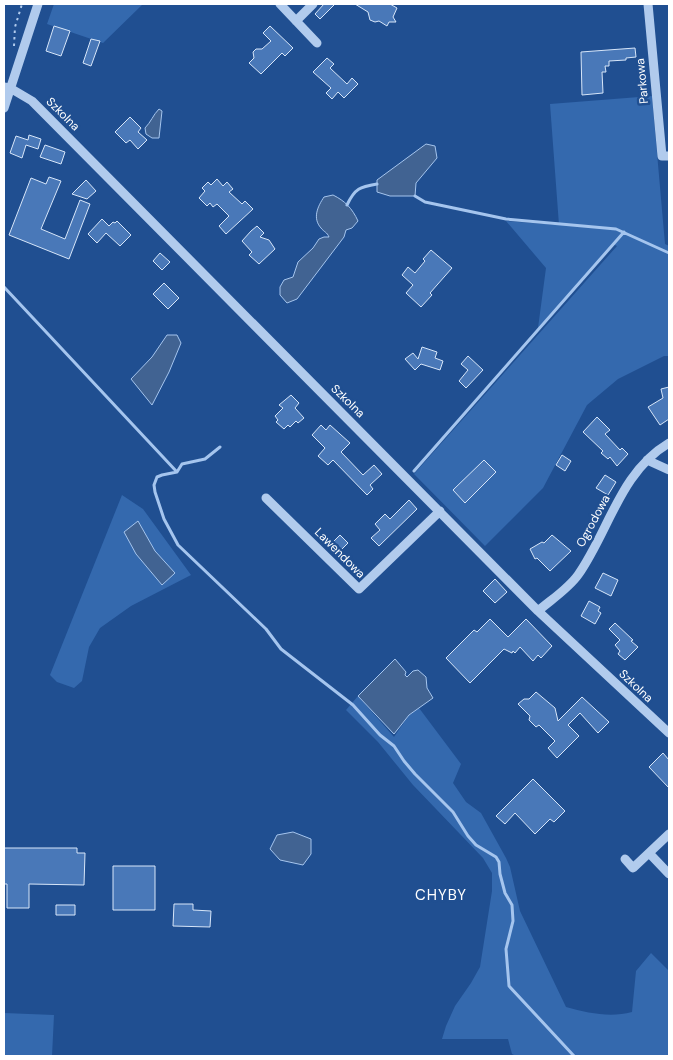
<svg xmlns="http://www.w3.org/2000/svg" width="673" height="1060" font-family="'DM Sans',sans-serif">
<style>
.green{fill:#3469ae}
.water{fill:#416392;stroke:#a5c5ee}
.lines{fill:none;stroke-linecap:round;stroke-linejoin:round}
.stream{stroke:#a5c5ee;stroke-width:3}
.building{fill:#4978b8;stroke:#d7e6f9}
.path{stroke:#b1cbed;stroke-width:2;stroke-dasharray:2.5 4;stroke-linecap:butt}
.minor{stroke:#b1cbed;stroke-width:9}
.labels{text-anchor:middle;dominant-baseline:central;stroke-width:5;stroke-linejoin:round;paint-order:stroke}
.street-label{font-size:12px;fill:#fff;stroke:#204f91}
.quarter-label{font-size:15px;letter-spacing:1px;fill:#fff;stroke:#204f91}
</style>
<rect width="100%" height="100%" fill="#204f91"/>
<path class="green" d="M54 4H143L103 43 47 24Z
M652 96 665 244 669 246V356H664L618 379 587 405 543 488 485 546 414 474 617 246 613 244 538 328 546 268 506 221 559 225 550 104Z
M122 495 143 509 191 575 131 606 100 628 89 647 82 681 74 688 57 682 50 675Z
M358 696 394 737 409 715 419 708 461 764 453 783 466 802 481 813 506 858 510 867 520 911 566 1007C588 1013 610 1018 632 1012L636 971 651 953 669 971V1056H516L512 1054 508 1039H442L446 1026 455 1006 471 983 480 967 492 891V873L483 858 413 785 378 742 346 710Z
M4 1013 54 1015 52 1056H4Z"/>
<path class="water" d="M159 109 162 111 159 138H152L146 134 145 128C151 122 153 115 159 109Z
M426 144 435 146 437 158 416 183 415 196H390L377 192V180Z
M333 195C345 201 352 208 358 221L352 228 346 230 344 237 297 299 287 303 280 295V287L284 280 293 277 298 262 313 248 319 239 324 237H329C327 232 324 232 321 228 312 218 318 206 324 197Z
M167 335H177L181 343 169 372 152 405 131 379 152 357Z
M138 521 155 551 175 573 162 585 136 554 124 532Z
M395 659 406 672 405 675 407 677 413 671 418 670 426 677 427 688 433 698 409 715 394 734 358 696Z
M293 832 311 839V854L303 865 280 860 270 849 277 835Z"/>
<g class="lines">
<path class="stream" d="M415 196 425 202 506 219 616 229 669 253
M347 205C355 188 360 187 377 184
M4 287 177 472
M220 447 205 459 182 464 177 472 162 475 157 477 154 485 155 492 164 519 178 545 266 629 281 649 353 705 380 735 394 746 404 761 415 774 453 812 468 836 476 845 496 857 499 862 500 874 505 893 512 905 513 921 506 949 509 986 574 1056
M414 471 624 232"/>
</g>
<path class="building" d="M324 4H335L320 19 315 14Z
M355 4H390L397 8 393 17 396 22H389L387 26 379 21 375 22 370 20 368 12Z
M54 26 70 31 61 56 46 51Z
M270 26 293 48 285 56 282 53 261 74 249 63 254 58 253 52 256 49H262L271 41 263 33Z
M91 39 100 41 91 66 83 63Z
M635 48 636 57 626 58V60L609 61V66H605L606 72H602L603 93 582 95 581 52Z
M327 58 334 64 330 68 347 84 352 78 358 84 344 98 338 92 332 99 326 93 331 88 313 72Z
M130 117 141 128 138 132 147 140 138 149 130 140 126 143 115 132Z
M29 135 41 139 38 149 26 145 22 158 10 153 16 136 28 140Z
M45 145 65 152 61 164 40 157Z
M49 177 61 181 41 229 65 239 80 200 90 204 69 259 9 235 31 178 46 184Z
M217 179 223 186 227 182 233 189 229 192 242 204 245 201 253 209 226 234 219 226 229 216 217 204 213 207 210 203 207 206 199 198 205 191 202 188 208 182 211 185Z
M86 180 96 191 87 199 72 194Z
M102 219 109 226 113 222 115 223 117 221 131 235 120 246 106 233 97 243 88 234Z
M257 226 264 233 260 237 269 240 275 249 259 264 249 255 252 252 242 241 251 231Z
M431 250 452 268 430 293 432 295 421 307 406 293 413 285 402 275 408 267 415 273 425 261 423 259Z
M160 253 170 262 162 270 153 261Z
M164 283 179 298 168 309 153 294Z
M422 347 437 352 435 358 443 361 440 370 421 364 415 370 405 359 413 353 418 359Z
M468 356 483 370 466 388 459 381 468 370 461 364Z
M669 387V419L660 425 648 407 663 398 661 389Z
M291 395 299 403 295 408 304 418 298 423 296 421 290 427 288 425 284 429 276 422 278 420 275 416 283 408 279 405Z
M597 417 610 430 605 434 620 450 622 448 628 454 617 466 610 457 608 459 601 453 603 451 583 432Z
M321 425 326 430 330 425 350 443 341 452 363 475 374 465 382 474 370 485 373 489 367 495 333 460 328 465 318 456 325 448 312 435Z
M562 455 571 461 565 471 556 465Z
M484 460 496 472 465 503 453 490Z
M605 475 616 482 608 495 596 488Z
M409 500 417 509 379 546 371 538 380 530 375 524 385 514 390 519Z
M340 535 348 543 339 552 331 544Z
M552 535 571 551 550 571 537 558 535 559 530 549 542 542 544 543Z
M603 573 618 580 611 596 595 588Z
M495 579 507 592 495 603 483 591Z
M589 601 600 607 598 611 601 613 595 624 581 616Z
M490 619 508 637 526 619 552 646 541 658 538 655 533 661 520 647 515 653 513 651 512 653 504 649 470 683 446 658 474 630 477 632Z
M615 623 633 640 631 641 638 647 625 660 618 654 620 651 615 645 620 640 609 629Z
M536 692 555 708 558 721 582 697 609 722 598 733 580 713 568 725 579 736 557 758 548 748 555 741 539 725 536 727 529 720 530 716 518 704 524 699H529Z
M663 753 669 760V788L649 767Z
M533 779 565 811 554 822 550 819 535 834 515 813 505 824 496 816Z
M4 848H77V853H85L84 885 29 884V908H7V884H4Z
M113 866H155V910H113Z
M174 904H193V910L211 911 210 927 173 926Z
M56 905H75V915H56Z"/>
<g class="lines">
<path class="path" d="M14 46 15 27 22 4"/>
<path class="minor" d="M280 4 317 43
M648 4 662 156H669
M296 21 313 4
M4 87 10 88 32 101 538 611 669 733
M4 108 38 4
M647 460 669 470
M266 498 359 589 440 511
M538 611C552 599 568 589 578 575 609 531 620 472 669 443
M649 853 669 874
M625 859 633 868 669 834"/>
</g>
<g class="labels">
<g class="street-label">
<text transform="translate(642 81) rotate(-95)">Parkowa</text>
<text transform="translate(63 114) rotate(45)">Szkolna</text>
<text transform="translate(348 401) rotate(44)">Szkolna</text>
<text transform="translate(593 521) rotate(-62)">Ogrodowa</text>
<text transform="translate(340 553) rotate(45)">Lawendowa</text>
<text transform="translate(636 686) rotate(43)">Szkolna</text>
</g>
<g class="quarter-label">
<text x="441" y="895">CHYBY</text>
</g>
</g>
<rect width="673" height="1060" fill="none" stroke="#ffffff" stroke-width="10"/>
</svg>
